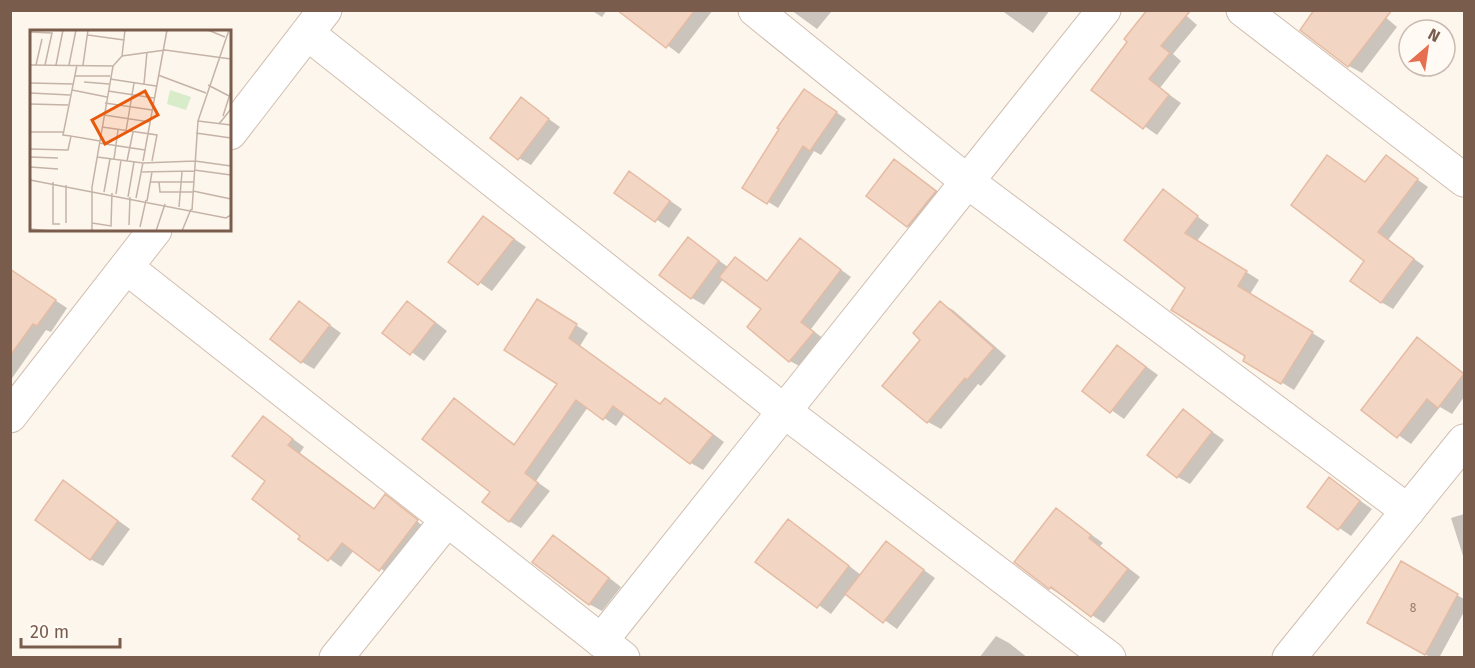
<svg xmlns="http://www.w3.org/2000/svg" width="1475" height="668" font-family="'Fira Sans',sans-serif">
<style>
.shadow{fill:#0003}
.building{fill:#f3d5c3;stroke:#e6bba3;stroke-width:1.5}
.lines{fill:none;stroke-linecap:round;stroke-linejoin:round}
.minor-casing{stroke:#d1beb0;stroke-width:35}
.minor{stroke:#fff;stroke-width:33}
.labels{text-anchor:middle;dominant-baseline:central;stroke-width:4.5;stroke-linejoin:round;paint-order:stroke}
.number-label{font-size:12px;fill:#987a6a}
.inset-road{fill:none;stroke:#c5b3a7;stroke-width:1.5}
.view{fill:#e8590c;fill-opacity:0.15;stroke:#e8590c;stroke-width:3}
.inset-edge{fill:none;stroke:#7a5c4d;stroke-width:3}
</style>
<rect width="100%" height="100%" fill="#fdf6ec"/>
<path class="shadow" d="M591 10H607L602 17Z
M620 10H713L679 54Z
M791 10H830L831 12 817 29Z
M1001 10H1050L1033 33Z
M1180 10 1197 25 1173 54 1181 61 1160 88 1181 103 1157 135 1093 90Z
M1377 10 1397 27 1362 73 1349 66 1302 30Z
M814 97 846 119 821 155 814 151 778 208 744 187Z
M521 99 560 127 531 165 519 158Z
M1328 157 1366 183 1386 157 1428 187 1388 240 1424 266 1393 309 1381 302Z
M895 161 907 168 947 199 920 233 907 226Z
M630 173 682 209 669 228 616 192Z
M1163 191 1209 225 1197 241 1259 280 1250 294 1325 341 1294 390 1245 360 1247 356 1187 287Z
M484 218 526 247 492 291 450 262Z
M688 239 728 267 735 258 768 282 800 240 851 277 811 329 824 339 801 367 790 361 749 327 763 309 724 278 704 305 692 298Z
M10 278 26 281 67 308 51 332 46 330 10 381Z
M299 303 341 333 314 369 302 362Z
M407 303 420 310 447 331 424 361 384 332Z
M940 303 953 310 1006 356 981 386 978 384 941 429 928 422 884 386 922 339Z
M550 308 588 333 580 346 662 405 665 400 677 407 724 442 703 470 691 463 625 413 616 426 588 407 536 481 550 491 521 528 509 521 492 491 454 400 516 445 559 384Z
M1417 339 1464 373V397L1452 414 1440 407 1411 444 1363 410Z
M1118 346 1158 375 1124 419 1084 391Z
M1183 411 1224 440 1190 484 1178 477Z
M264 418 304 447 300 453 375 509 396 505 423 526 393 577 354 550 341 567 301 538 302 536 267 481Z
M1329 479 1372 509 1351 536 1309 507Z
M64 482 130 529 103 566 90 559Z
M1057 510 1103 543 1100 546 1140 577 1104 623 1050 588Z
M1464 514V559L1451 518Z
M789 521 801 529 861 575 886 543 935 578 897 629 847 593 831 614 758 561Z
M553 537 566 544 621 587 602 611 589 604Z
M1401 564 1464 599V612L1439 658H1432L1381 630Z
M996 636 1009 643 1028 658H979Z"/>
<path class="building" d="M617 10H695L666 48Z
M1147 10H1191L1161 46 1170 53 1149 79 1169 95 1143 129 1091 90 1127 42 1124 39Z
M1314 10H1392L1348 67 1300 30Z
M804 89 837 112 810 151 803 146 767 204 742 188 779 129 777 128Z
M521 97 549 119 518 160 490 138Z
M1327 155 1365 182 1386 155 1418 179 1378 232 1414 259 1381 303 1350 281 1364 261 1291 205Z
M894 159 936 191 907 227 866 196Z
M629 171 670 201 655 222 614 193Z
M1163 189 1198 216 1185 233 1247 271 1238 286 1313 332 1281 384 1243 361 1245 356 1171 310 1185 288 1124 240Z
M483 216 514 239 478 285 448 262Z
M688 237 719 261 691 299 659 275Z
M800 238 841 270 801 322 814 332 789 362 747 327 761 309 719 277 735 257 767 281Z
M10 269 56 300 37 326 33 324 10 356Z
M537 299 577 324 569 338 660 404 665 398 713 435 690 464 613 406 603 420 576 400 525 473 538 483 509 522 482 502 490 492 422 439 454 398 514 445 557 384 504 350Z
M299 301 330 325 301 363 270 339Z
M407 301 435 323 410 355 382 333Z
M940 301 994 348 967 380 965 378 927 423 882 386 920 340 913 333Z
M1417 337 1464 374 1438 408 1427 399 1397 438 1361 410Z
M1117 345 1146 367 1110 413 1082 391Z
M1183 409 1212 432 1177 478 1147 455Z
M263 416 293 439 288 445 374 509 385 494 418 520 379 571 342 543 328 561 298 539 300 536 252 499 265 481 232 456Z
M1329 477 1360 501 1338 530 1307 507Z
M63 480 118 521 90 560 35 520Z
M1056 508 1091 535 1089 538 1128 569 1091 617 1051 587 1049 589 1014 562Z
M788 519 849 566 817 608 755 562Z
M553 535 609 578 589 605 532 562Z
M886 541 924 570 883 623 845 594Z
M1401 561 1458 594 1425 655 1367 623Z"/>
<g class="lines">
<g class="minor-casing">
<path id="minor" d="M755 10 968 182 1408 511
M1243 10 1464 180
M307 33 784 411 1109 658
M230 133 325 10
M126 267 623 658
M10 416 155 230
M601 641 1104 10
M336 658 447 520
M1289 658 1464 441"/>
</g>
<use href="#minor" class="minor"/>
</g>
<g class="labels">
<g class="number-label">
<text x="1413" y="608">8</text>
</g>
</g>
<g transform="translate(30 30)">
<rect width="201" height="201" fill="#fdf6ec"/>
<path d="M140 60 161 67 156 80 137 74Z" fill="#d8ecc9"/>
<path class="inset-road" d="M178 0 195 7M0 2 22 3 15 35M58 5 94 10M92 26 95 0M0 35 83 36M6 35 12 9M26 35 33 0M39 35 46 0M53 35 58 0M128 45 176 63M45 46H80M80 49 126 56M54 52 79 54M0 53 43 54M114 54 117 22M178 55 201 67M42 60 77 67M78 61 124 68M0 63 40 65M75 73 122 80M0 74 38 75M74 85 120 92M193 86 201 61M168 91 201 95M189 94 201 79M72 97 127 105 122 131M96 101 104 53M0 102H33M166 103 201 108M41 106 33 105 47 35M69 113 115 120M0 119 38 120 41 106 70 111M0 127 28 128M67 127 113 133 165 131 201 136M84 129 88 100M97 131 103 102M113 131 137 0M113 133 111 142 164 141M0 137 28 139M164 140 201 145M0 150 196 188 201 185M23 152V194H30M121 152H164M129 152 130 162H163M163 161 201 169M74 162 80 129M86 164 91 130M98 167 104 132M106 168 111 143M117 171 122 142M149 177 152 142M162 180 168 91 199 0M36 193V155M62 193 81 196 82 163M99 195 100 167M110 197 116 170M0 199 22 201M62 201V157L83 36 92 26 135 20 201 29M126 201 135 174M152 201 161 179"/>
<path class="view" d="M115 61 128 85 75 114 62 90Z"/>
<rect width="201" height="201" class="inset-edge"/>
</g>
<rect width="1475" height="668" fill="none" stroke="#7a5c4d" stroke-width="24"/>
<g transform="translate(1427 48) rotate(29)"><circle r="28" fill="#fffaf3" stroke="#cabbb1" stroke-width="1.5"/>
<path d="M0-4.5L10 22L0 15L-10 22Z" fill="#e76f51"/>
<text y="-9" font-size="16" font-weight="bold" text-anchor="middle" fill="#7a5c4d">N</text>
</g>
<path d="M21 638v9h99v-9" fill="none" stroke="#7a5c4d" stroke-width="3"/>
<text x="30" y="638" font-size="18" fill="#7a5c4d" stroke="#fffaf3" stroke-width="4.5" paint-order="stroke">20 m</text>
</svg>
